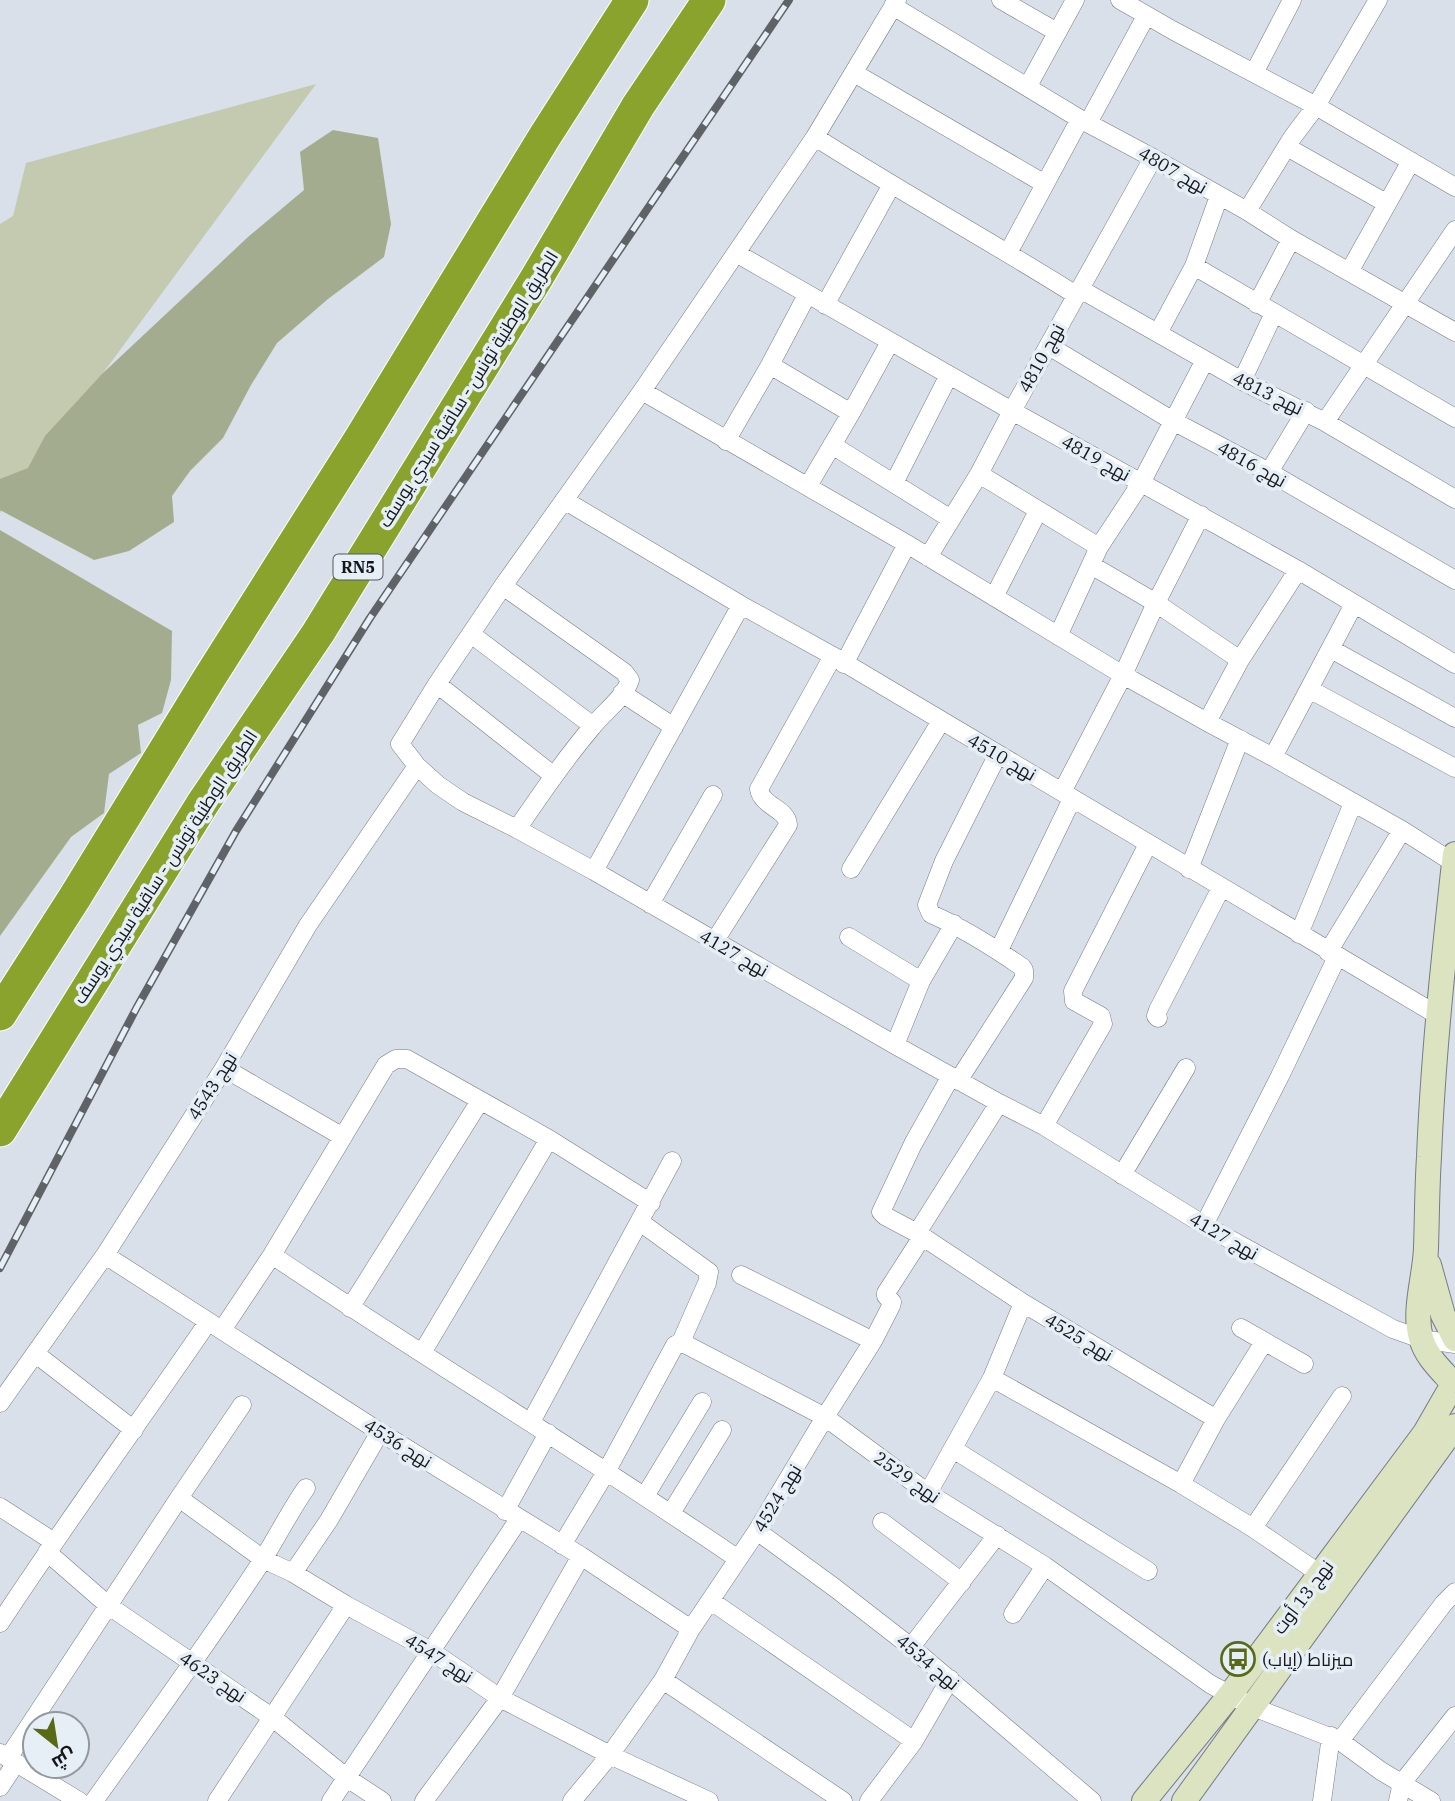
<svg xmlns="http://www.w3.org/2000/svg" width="1455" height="1801" font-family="'IBM Plex Serif',Cairo,serif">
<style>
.green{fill:#c3cab0}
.forest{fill:#a4ac8f}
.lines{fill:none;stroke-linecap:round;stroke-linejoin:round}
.street-casing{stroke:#767c84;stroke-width:19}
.secondary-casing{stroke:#767c84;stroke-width:26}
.highway-casing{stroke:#fff;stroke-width:35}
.street{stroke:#fff;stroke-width:18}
.secondary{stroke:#dce3c0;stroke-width:24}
.highway{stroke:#8aa32d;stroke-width:33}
.rail-casing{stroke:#5f6368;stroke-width:8}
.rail{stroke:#e6eef6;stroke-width:5;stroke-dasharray:16;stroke-linecap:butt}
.labels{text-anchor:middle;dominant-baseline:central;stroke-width:7;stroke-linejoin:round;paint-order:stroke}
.shield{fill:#e6eef6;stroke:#54585c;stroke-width:2}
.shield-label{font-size:16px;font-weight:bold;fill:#15171a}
.street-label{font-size:18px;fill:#15171a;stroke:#e6eef6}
.poi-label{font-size:18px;fill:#15171a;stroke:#e6eef6;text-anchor:start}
</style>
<rect width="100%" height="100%" fill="#d9e0e9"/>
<path class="green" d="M316 84 0 513V224L13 216 26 163Z"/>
<path class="forest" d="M333 130 378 138 391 224 384 257 328 299 277 343 251 385 223 438 190 471 172 496 174 522 129 551 94 560 0 510V479L28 468 45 436 102 374 248 237 304 190 300 152Z
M0 530 172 631 171 680 162 713 138 725 141 753 109 774 104 813 71 837 0 936Z"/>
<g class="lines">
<g class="street-casing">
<path id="street" d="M897 0 815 137 642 391 503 586 437 684 400 744 417 766 438 785 463 802 517 829 594 871 895 1045 999 1103 1044 1126 1204 1225 1393 1329 1421 1339 1455 1344
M1001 0 1057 32
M1120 0 1174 31 1316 106 1455 187
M893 6 1080 119 1153 158 1247 211 1291 239 1455 332
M854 73 1045 184
M1254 73 1292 0
M1028 86 1075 0
M1088 123 1146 16
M815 137C901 192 990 241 1076 295
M1287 147 1386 203
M1247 211 1292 138 1316 106 1378 0
M736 253 1012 411 1298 570 1455 664
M1008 253 1080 119
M1194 266 1455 418
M1349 272 1411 161
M1080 289 1242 381 1325 422 1455 499
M1257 304 1291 239
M825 305 891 186
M1158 333 1194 266 1219 196
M1049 346 1173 421 1269 472 1455 580
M770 365 851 413 808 486
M1242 381 1274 313
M642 391 907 544 1123 675 1207 722 1273 757 1402 830 1454 863
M851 413 890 342
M1325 422 1455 230
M726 441 770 365 807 295
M832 445 951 519
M1269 472 1306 411
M979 474 1099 547
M894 483 949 375
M564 500 741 605 833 656 1439 1016
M928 557 979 474 1012 411 1153 158
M1091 565 1156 603 1240 660
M503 586 624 672 630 680C624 698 604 712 592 727 565 759 541 794 517 829
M994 597 1038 511
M471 634 593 726
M1058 636 1099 547 1141 483 1205 360
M1331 649 1455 718
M844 664 907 544
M437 684 554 776
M1309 689 1455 768
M622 693 674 727
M1207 722 1240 660 1298 570
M1273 757 1354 604
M1062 792 1123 675 1156 603 1201 515
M851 869 941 721
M1189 869 1240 739
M594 871 741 605
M650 904 713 795
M1299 934 1353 803
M849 937 921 981
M714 942 788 825C787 808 762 807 759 789L833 656
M999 950 1072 799
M1328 952 1402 830
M1158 1018 1156 1016 1158 1010 1221 888
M895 1045 921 981 954 924
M224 1068 343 1137
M951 1076 913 1144 881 1212 885 1216 917 1233 1023 1303 1216 1419 1181 1484
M958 1081 1024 978V970L1022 967C993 947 963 928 931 914L927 905 944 861 998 754
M1044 1126 1103 1024 1101 1016 1074 1001 1073 991 1148 844
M1122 1175 1186 1068
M640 1222 709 1272 707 1283 681 1342
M1204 1225 1280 1076 1337 957
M917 1233 999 1103
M105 1255 380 1432 581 1556 691 1629
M272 1255C426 1359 585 1454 738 1559
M741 1275 873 1341
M350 1308 480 1101
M1241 1328 1304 1364
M222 1330 272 1255 386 1065 396 1059H407L549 1139 651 1203
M422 1353 549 1139
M36 1354 134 1430
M992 1378 1181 1484 1253 1528 1320 1574
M0 1403 105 1255 224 1068 308 925 417 766
M1216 1419 1264 1342
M531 1422 672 1161
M953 1449 1148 1571
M928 1493 992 1378 1023 1303
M645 1496 702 1402
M179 1498 263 1559 293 1573 346 1605 431 1651 500 1698 610 1755 709 1801
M0 1507 54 1542
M505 1511 548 1433
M671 1513 722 1430
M882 1522 962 1582
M1253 1528 1342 1396
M757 1531 835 1588 911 1647 1092 1801
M562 1545 606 1472 675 1345 681 1342 825 1417 928 1493 1045 1566 1210 1684 1253 1707 1340 1741 1444 1603 1455 1592
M47 1552 109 1606 273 1718 347 1778 382 1801
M293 1573 329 1520 380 1432
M711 1601 914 1741
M1013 1614 1045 1566
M0 1623C67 1521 139 1423 208 1322
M911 1647 997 1535
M663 1680 843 1801
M1340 1741 1381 1771 1431 1801
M0 1753 79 1801
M8 1758 179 1498 242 1405
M0 1787 16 1763
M94 1801C151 1721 209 1642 262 1561 277 1537 290 1511 306 1488
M217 1801 346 1605
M331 1801 519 1519
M424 1801 500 1698 581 1556
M572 1801 610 1755 663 1680 691 1629 757 1531 825 1417 873 1341 891 1306 892 1302 886 1296V1293L922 1237
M869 1801 914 1741 950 1679
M1322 1801 1331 1736
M1398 1801 1402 1783 1455 1716"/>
</g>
<g class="secondary-casing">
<path id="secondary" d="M1429 1265 1443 1315 1455 1339
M1451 1381C1439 1368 1426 1356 1421 1338 1413 1310 1425 1277 1426 1248 1427 1218 1427 1188 1429 1157 1433 1056 1444 954 1455 854
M1144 1801 1230 1695 1425 1433 1452 1386
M1184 1801 1455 1426"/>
</g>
<g class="highway-casing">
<path id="highway" d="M0 1014 75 897 208 680 359 441 545 136 632 0
M0 1130 203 803 318 633 536 279 638 106 709 0"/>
</g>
<use href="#street" class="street"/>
<use href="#secondary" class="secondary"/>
<use href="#highway" class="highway"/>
<g class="rail-casing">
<path id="rail" d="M0 1268 137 1007 236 831 370 618 789 0"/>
</g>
<use href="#rail" class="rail"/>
</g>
<defs>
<g id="bus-ring" transform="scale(1.75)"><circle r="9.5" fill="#e6eef6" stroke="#596a15" stroke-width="1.5"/><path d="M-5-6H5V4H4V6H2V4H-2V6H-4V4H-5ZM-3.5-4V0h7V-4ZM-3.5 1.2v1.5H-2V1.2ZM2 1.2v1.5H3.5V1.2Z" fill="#596a15"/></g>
</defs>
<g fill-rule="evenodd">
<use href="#bus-ring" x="1238" y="1659"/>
</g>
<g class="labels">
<rect class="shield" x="333.5" y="554.5" width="49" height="25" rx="5"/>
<g class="shield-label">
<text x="358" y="567">RN5</text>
</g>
<g class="street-label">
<text transform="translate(1173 170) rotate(30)">نهج 4807</text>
<text transform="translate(1041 358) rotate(-61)">نهج 4810</text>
<text transform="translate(468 389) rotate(-58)">الطريق الوطنية تونس - ساقية سيدي يوسف</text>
<text transform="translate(1268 393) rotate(26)">نهج 4813</text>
<text transform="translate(1096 458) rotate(29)">نهج 4819</text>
<text transform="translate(1252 464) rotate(29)">نهج 4816</text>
<text transform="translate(1002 757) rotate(30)">نهج 4510</text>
<text transform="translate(165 867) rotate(-57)">الطريق الوطنية تونس - ساقية سيدي يوسف</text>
<text transform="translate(734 953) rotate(30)">نهج 4127</text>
<text transform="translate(212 1086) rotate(-58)">نهج 4543</text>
<text transform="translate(1224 1236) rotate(30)">نهج 4127</text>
<text transform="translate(1079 1337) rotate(31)">نهج 4525</text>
<text transform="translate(398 1443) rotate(32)">نهج 4536</text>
<text transform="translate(907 1477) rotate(35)">نهج 2529</text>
<text transform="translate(777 1498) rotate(-59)">نهج 4524</text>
<text transform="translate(1303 1597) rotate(-53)">نهج 13 أوت</text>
<text transform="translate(439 1658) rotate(32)">نهج 4547</text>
<text transform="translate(928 1662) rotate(40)">نهج 4534</text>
<text transform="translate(213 1677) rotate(34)">نهج 4623</text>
</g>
<g class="poi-label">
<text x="1262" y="1659">ميزناط (إياب)</text>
</g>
</g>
<g transform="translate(56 1745) rotate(150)"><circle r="33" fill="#e6eef6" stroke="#92989e" stroke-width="2"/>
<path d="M0-5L12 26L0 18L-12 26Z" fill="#596a15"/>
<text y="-10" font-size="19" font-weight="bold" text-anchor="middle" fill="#15171a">ش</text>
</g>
</svg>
